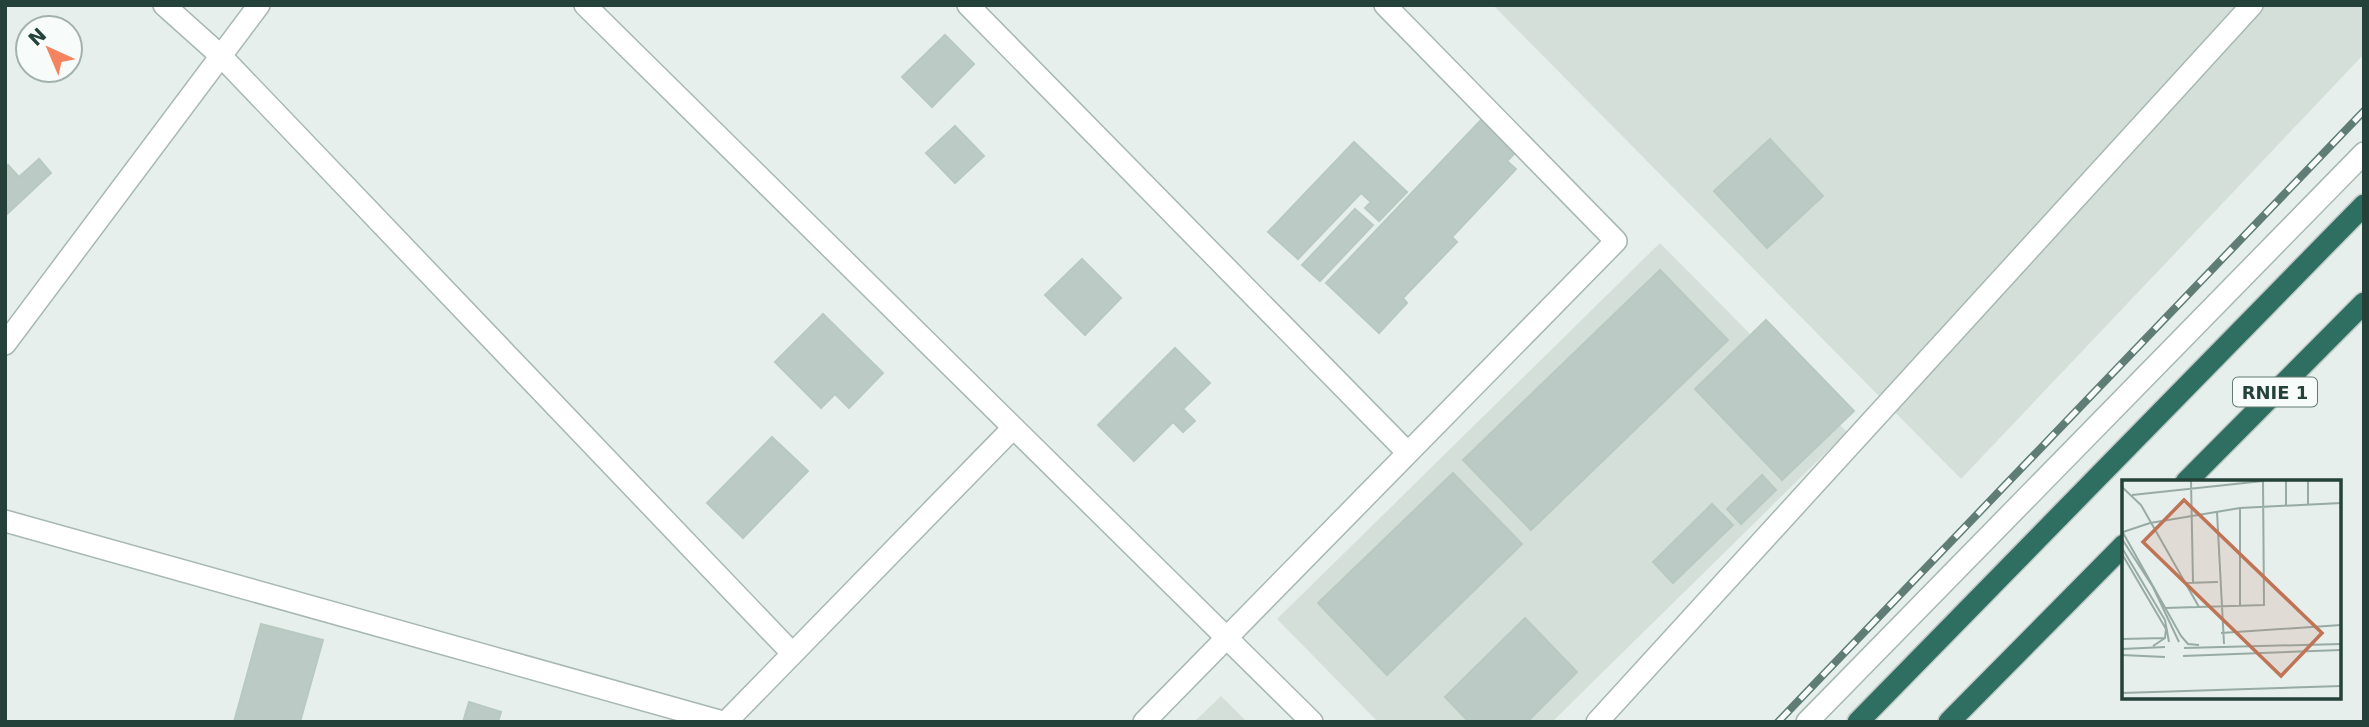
<svg xmlns="http://www.w3.org/2000/svg" width="2369" height="727" font-family="'DejaVu Sans',sans-serif">
<style>
.built{fill:#d4dfda}
.building{fill:#bbcac4;stroke:#b8c9c2;stroke-width:2}
.lines{fill:none;stroke-linecap:round;stroke-linejoin:round}
.minor-casing{stroke:#a8b8b2;stroke-width:24}
.highway-casing{stroke:#c2cac8;stroke-width:24}
.minor{stroke:#fff;stroke-width:21}
.highway{stroke:#2f6f62;stroke-width:21}
.rail-casing{stroke:#5f7d75;stroke-width:8}
.rail{stroke:#f7fbf9;stroke-width:5;stroke-dasharray:16;stroke-linecap:butt}
.labels{text-anchor:middle;dominant-baseline:central;stroke-width:7;stroke-linejoin:round;paint-order:stroke}
.shield{fill:#f7fbf9;stroke:#637a73;stroke-width:2}
.shield-label{font-size:18px;font-weight:bold;fill:#24423a}
.inset-road{fill:none;stroke:#98aaa4;stroke-width:2}
.view{fill:#c07456;fill-opacity:0.15;stroke:#c07456;stroke-width:3.5}
.inset-edge{fill:none;stroke:#24423a;stroke-width:3.5}
</style>
<rect width="100%" height="100%" fill="#e6efeb"/>
<path class="built" d="M1493 5H2364V54L1961 479Z
M1660 243 1847 432 1552 722H1378L1277 619Z
M1221 696 1247 722H1194Z"/>
<path class="building" d="M945 35 974 64 932 107 902 77Z
M1482 119 1516 152 1507 161 1516 169 1452 237 1457 242 1403 298 1407 303 1379 333 1326 283Z
M955 126 984 156 955 183 926 153Z
M1770 139 1823 196 1767 248 1714 191Z
M1354 142 1407 192 1379 221 1365 208 1371 202 1361 193 1298 259 1268 232Z
M39 159 51 173 5 216V168L8 165 19 177Z
M1355 209 1373 225 1320 281 1302 265Z
M1082 259 1121 298 1085 335 1045 295Z
M1660 270 1728 340 1531 530 1463 460Z
M823 314 883 373 849 408 835 394 821 408 775 362Z
M1766 320 1854 411 1782 480 1695 389Z
M1175 348 1210 383 1183 409 1195 421 1183 432 1173 422 1134 461 1098 425Z
M772 437 808 471 743 538 707 503Z
M1453 473 1522 544 1387 675 1318 603Z
M1762 475 1776 490 1741 524 1727 509Z
M1712 504 1733 525 1673 583 1653 562Z
M1525 618 1577 672 1527 722H1469L1445 697Z
M261 624 323 640 300 722H234Z
M469 702 501 712 498 722H463Z"/>
<g class="lines">
<g class="minor-casing">
<path id="minor" d="M164 5 221 56 791 652
M585 5 1312 722
M968 5 1408 453
M5 344 259 5
M5 521 723 722
M726 722 1013 428
M1144 722 1616 241 1385 5
M1597 722 2252 5
M1807 722 2364 153"/>
</g>
<g class="highway-casing">
<path id="highway" d="M2186 482 2364 303
M1858 722 2364 205
M1949 722 2124 545"/>
</g>
<use href="#minor" class="minor"/>
<use href="#highway" class="highway"/>
<g class="rail-casing">
<path id="rail" d="M1778 722 2364 111"/>
</g>
<use href="#rail" class="rail"/>
</g>
<g class="labels">
<rect class="shield" x="2233" y="377.5" width="84" height="29" rx="5"/>
<g class="shield-label">
<text x="2275" y="392">RNIE 1</text>
</g>
</g>
<g transform="translate(2122 480)">
<rect width="219" height="219" fill="#e6efeb"/>
<path class="inset-road" d="M69 1 71 102M164 1V25M186 1V24M0 7 19 25 77 127M10 15 141 1M118 28V126M95 32 102 164M0 51 59 156 66 164 77 165M1 52 28 43 118 28 219 23M0 59 31 107 57 162M0 68 43 140 47 162M0 74 44 149 43 158 31 166M63 103 96 102M43 128 142 125 141 1M99 153 219 145M0 159 43 158M62 168 219 164M0 169 43 167M0 175 43 177M61 176 219 170M0 213 219 206"/>
<path class="view" d="M62 20 200 153 159 196 21 62Z"/>
<rect width="219" height="219" class="inset-edge"/>
</g>
<rect width="2369" height="727" fill="none" stroke="#24423a" stroke-width="14"/>
<g transform="translate(49 49) rotate(316)"><circle r="33" fill="#f7fbf9" stroke="#a3b1ad" stroke-width="2"/>
<path d="M0-5L12 26L0 18L-12 26Z" fill="#f4845f"/>
<text y="-10" font-size="19" font-weight="bold" text-anchor="middle" fill="#24423a">N</text>
</g>
</svg>
